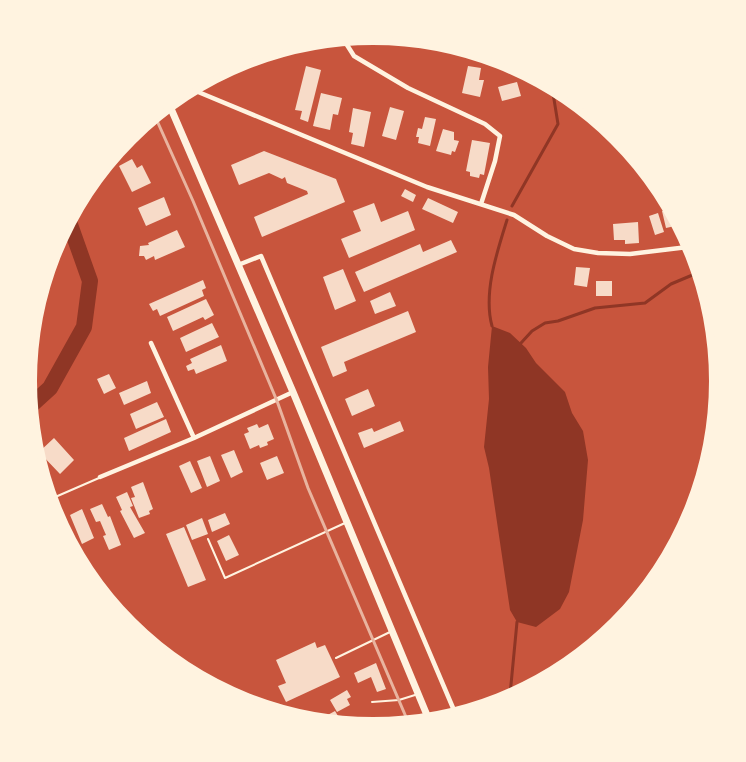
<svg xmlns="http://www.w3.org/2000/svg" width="746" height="762" font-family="'Archivo Narrow',sans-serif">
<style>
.water{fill:#8f3625}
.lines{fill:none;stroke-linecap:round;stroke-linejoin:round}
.stream{stroke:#8f3625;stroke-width:3}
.river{stroke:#8f3625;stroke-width:16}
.building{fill:#f7dbc8}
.service{stroke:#fff3e0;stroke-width:2}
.minor{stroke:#fff3e0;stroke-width:4.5}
.trunk{stroke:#fff3e0;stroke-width:7}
.rail{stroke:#e9b49f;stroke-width:3}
.rim{fill:none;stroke:#fff3e0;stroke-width:8}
</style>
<rect width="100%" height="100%" fill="#c8553d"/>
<path class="water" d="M492 326 510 333 526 348 536 363 565 392 572 413 583 431 588 460 583 520 569 592 560 609 536 627 517 622 510 610 489 468 484 447 489 399 488 367Z"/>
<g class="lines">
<path class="stream" d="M512 206 558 124 552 87
M492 326C483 293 497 252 507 220
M521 343 532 331 545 323 558 321 595 308 645 303 671 284 702 271
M512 701 510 695 517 622"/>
<path class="river" d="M28 408 50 388 84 327 90 281 68 219"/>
</g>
<path class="building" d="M306 66 321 70 308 122 300 119 302 111 295 110Z
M468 66 481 68 479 80H484L480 97 462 93Z
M517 82 521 96 502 101 498 87Z
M321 93 342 98 338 115 333 114 330 130 313 126Z
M390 107 404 111 396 140 382 136Z
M353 108 371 112 364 147 351 144 353 133 349 132Z
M425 117 436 119 430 146 418 143 419 137H416L418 128 422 129Z
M443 129 454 132V140L459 141 455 152 452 151 451 155 436 151Z
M472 140 490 143 484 175 480 174 479 178 470 176V172L466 171Z
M264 151 336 179 345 202 262 237 254 217 308 194 307 191 287 183 285 177 282 179 269 173 239 185 231 165Z
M132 159 137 168 142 165 151 183 132 192 119 166Z
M405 189 416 195 413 202 401 196Z
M164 197 171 215 146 226 138 208Z
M428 198 458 212 453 223 422 209Z
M374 203 381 222 408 211 415 230 349 258 341 239 361 231 353 211Z
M671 209 675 226 666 228 662 211Z
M658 213 664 232 655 235 649 216Z
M638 222 639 243 625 244V240H614L613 224Z
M177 230 185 247 155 260 154 256 146 260 144 256H139L140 246 149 245 148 243Z
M451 240 457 252 364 292 355 272 420 244 423 252Z
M576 267 590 268 587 287 574 285Z
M343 269 356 301 335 310 323 277Z
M203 280 206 288 202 290 204 296 160 316 157 309 153 311 149 304Z
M596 281H612V296H596Z
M390 292 396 306 375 314 370 301Z
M206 299 214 315 205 320 203 317 173 331 167 317Z
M408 311 416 332 344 362 347 371 333 377 321 347Z
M212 323 219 337 186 352 180 338Z
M221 345 227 361 196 374 194 369 188 371 186 366 192 363 190 359Z
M109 374 116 388 104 394 97 379Z
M147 381 151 393 124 405 119 393Z
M368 389 375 406 352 416 345 399Z
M157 402 164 417 136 429 130 414Z
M166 419 171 432 129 451 124 438Z
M400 421 404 431 364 448 358 433 372 428 374 432Z
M257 424 259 428 268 424 274 439 267 442 268 445 260 448 259 445 250 449 244 434 249 432 247 428Z
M54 438 74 460 60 474 39 452Z
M234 450 243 472 231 478 221 455Z
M210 456 220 481 207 487 197 461Z
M277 456 284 473 267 480 260 463Z
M190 461 202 488 191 493 179 466Z
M143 482 153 509 149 511 150 514 139 518 131 498 135 497 131 487Z
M127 492 133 506 130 507 145 533 134 538 120 511 122 510 116 497Z
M102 504 108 517 110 516 121 545 109 550 103 536 106 535 100 521 96 522 90 509Z
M82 509 94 538 82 544 70 515Z
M225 513 230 524 212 532 208 520Z
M202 518 208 534 192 540 186 525Z
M63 520 76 551 74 552 55 524Z
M184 527 206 580 188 587 166 534Z
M229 535 239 555 226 561 217 541Z
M315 642 317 648 325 645 340 677 286 702 278 686 286 683 276 660Z
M376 663 386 689 377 692 371 677 358 683 354 673Z
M347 690 351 697 347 699 350 705 337 712 330 700Z
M335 711 344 726 327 722 324 717Z
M387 719 391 728 376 731 373 726Z"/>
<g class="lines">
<path class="service" d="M46 501 99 478
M208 539 225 578 345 523
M336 658 390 632
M372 702 399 700 415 695"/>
<path class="minor" d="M342 37 354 56 408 88 485 124 500 136 495 161 481 204
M191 89 427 187 514 215 547 236 574 249 598 253 630 254 696 246
M238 265 261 256 456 715
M151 343 194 438
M100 477 194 438 293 392"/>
<path class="trunk" d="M169 104 293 392 429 720"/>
<path class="rail" d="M154 114 193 201 277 401 308 488 409 724"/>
</g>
<path d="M0 0H746V762H0ZM33 381a340 340 0 1 1 680 0a340 340 0 1 1-680 0Z" fill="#fff3e0" fill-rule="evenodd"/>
<path class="rim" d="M33 381a340 340 0 1 1 680 0a340 340 0 1 1-680 0Z"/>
</svg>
